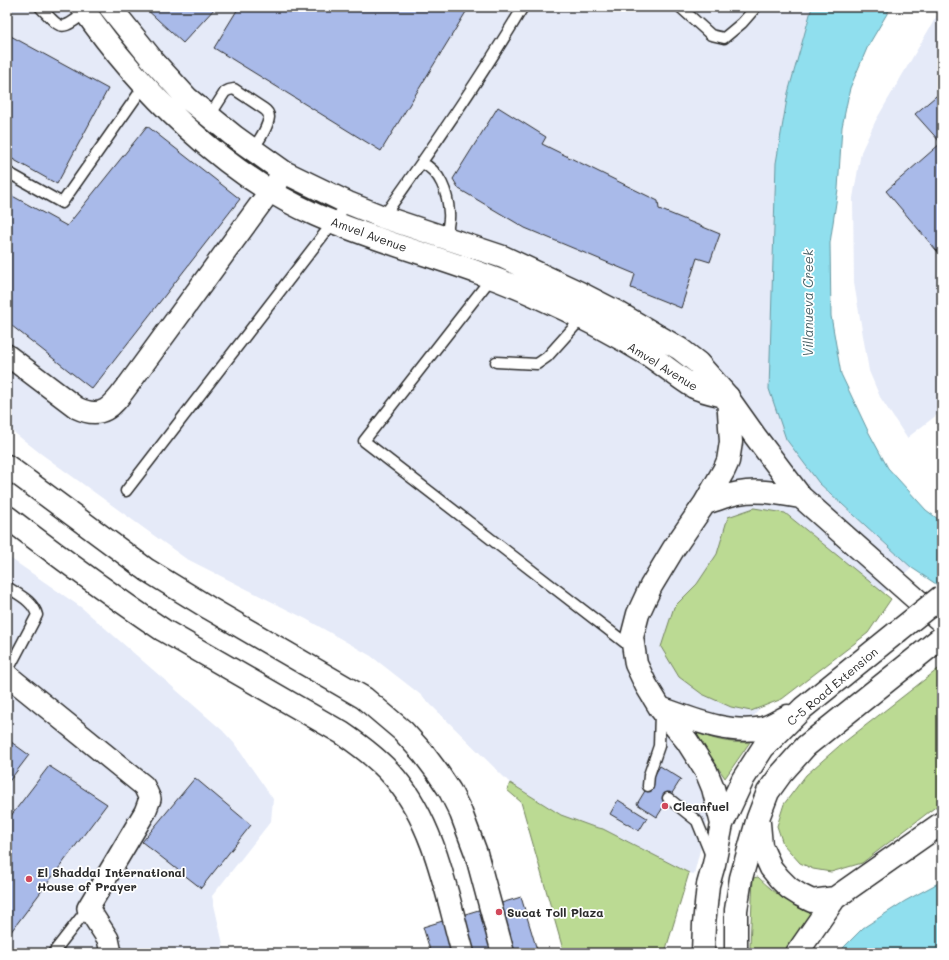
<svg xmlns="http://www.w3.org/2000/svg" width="949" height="960" font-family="Mali,sans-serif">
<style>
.built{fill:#e5eaf8}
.green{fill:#bbda93;stroke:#73825f}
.water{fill:#90dfee;stroke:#6897a0}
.building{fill:#a9bae9;stroke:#2b2b2b}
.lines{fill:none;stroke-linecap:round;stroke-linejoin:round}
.service-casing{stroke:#2b2b2b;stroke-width:13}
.minor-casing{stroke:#2b2b2b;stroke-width:24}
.secondary-casing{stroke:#2b2b2b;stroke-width:25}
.primary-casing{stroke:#2b2b2b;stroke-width:25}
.motorway-casing{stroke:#2b2b2b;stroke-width:25}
.service{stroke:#fff;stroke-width:10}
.minor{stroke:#fff;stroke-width:21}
.secondary{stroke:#fff;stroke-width:22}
.primary{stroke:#fff;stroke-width:22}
.motorway{stroke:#fff;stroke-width:22}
.primary-bridge-casing{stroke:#2b2b2b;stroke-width:25;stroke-linecap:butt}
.primary-bridge{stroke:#fff;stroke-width:22}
.poi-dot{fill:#d1495b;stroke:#fff;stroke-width:1.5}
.labels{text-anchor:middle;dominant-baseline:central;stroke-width:3.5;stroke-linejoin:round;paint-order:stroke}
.street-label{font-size:12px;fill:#2b2b2b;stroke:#fff}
.poi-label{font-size:12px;font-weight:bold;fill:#2b2b2b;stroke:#fff;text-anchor:start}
.water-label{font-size:13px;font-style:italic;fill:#496166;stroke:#fff}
</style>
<rect width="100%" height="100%" fill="#fff"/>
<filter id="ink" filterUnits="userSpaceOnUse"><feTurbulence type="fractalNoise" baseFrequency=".025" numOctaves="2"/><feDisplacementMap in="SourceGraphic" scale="8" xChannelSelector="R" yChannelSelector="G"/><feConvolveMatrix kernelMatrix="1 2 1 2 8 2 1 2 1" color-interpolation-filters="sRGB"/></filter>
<g filter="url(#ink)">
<path class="built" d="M7 7H812L788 93 776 163 819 483 912 568 768 696 722 762 694 874 689 873 603 829 591 826 561 815 510 783 421 695 371 656 306 619 185 558 40 453 7 427Z
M942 7V411L907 438 880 397 869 371 854 283 853 198 861 152 876 120Z
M7 556 82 608 222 730 234 743 273 799 271 821 212 896 225 953H7Z"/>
<path class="green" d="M754 508 785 513 891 599 868 633 782 699 751 711 731 707 702 694 679 677 661 647 674 607 697 584 717 554 728 517Z
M942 666V802L862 863 831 872 813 869 800 863 783 844 777 826 784 804 806 775 838 747Z
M693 731C712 739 729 744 750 742L725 778Z
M510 783 561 815 591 826 603 829 689 873 666 949 667 953H564L521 802 507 790Z
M758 877C776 894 790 907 816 911L805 928 784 953H751L750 946 753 878Z"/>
<path class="water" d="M812 7H891L868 46 850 88 842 127 838 189 830 243 831 316 841 374 868 431 888 468 926 510 942 522V588L912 568 819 483 786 439 769 389 776 163 788 93Z
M942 881V946L932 953H838L863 928 905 901Z"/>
<path class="building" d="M144 7H216L183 43Z
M239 7H469L381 151 214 48Z
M7 34 108 89 57 184 7 156Z
M942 91V257L886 191 941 143 915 114Z
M498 107 546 137 542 144 658 201 659 209 720 234 710 262 697 258 681 308 631 288 635 274 525 228 459 189 453 179Z
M147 126 240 199 92 389 7 322V193L67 226Z
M7 739 29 755 7 784Z
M49 766 107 804 7 937V821Z
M660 766 681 779 657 817 637 804Z
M195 778 251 825 201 888 142 842Z
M618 800 647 818 639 831 610 814Z
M521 897 537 950 528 953H431L423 927Z"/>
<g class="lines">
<g class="service-casing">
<path id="service" d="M40 7C62 30 60 32 86 12
M680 7 711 35 724 38 742 23 756 7
M209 117 225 92 229 90 234 89 264 109C267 111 269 113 269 117 268 127 258 142 252 150
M422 163C440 171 448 193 449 213 450 220 447 230 446 237
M7 172 62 203 144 86
M383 217C432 149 480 79 523 7
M492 277 364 441 632 648
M496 362 537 364 547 357 582 318
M126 491 348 203
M7 587C19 595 33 601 37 615L7 672
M648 786 649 775 659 746 660 712
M668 798 697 821 712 858
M53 953 88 908"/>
</g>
<g class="minor-casing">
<path id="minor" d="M7 355 77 408C102 420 112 407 126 388L281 176
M7 675 144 786 150 799 145 812 88 908 108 939 111 953"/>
</g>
<g class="secondary-casing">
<path id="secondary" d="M82 7C139 89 224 175 316 215 387 246 464 263 534 295 574 313 613 333 650 356 665 366 679 378 694 387 704 392 717 394 728 397
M110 7 155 63 187 98 235 137 284 172 348 203 383 217 503 257 580 293 615 311 680 349 698 363 728 397"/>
</g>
<g class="primary-casing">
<path id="primary" d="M728 398 755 436 801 497 942 622
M705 503C716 500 727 495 739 493 759 489 781 494 801 497
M660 708C692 719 728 735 763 728 771 726 780 720 788 716
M759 823 761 846 771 868 779 878 789 888 800 895 812 901 835 898
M722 824 713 788 706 771 687 741 660 708 646 685 636 664 632 637 638 614 651 586 674 548 705 503 724 470 728 461 731 442 728 397
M703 953 704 924 708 885 714 864 722 824 743 779 763 748 803 708 897 632
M736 953V910L741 878 758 818 768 792 781 774 806 746 942 637
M797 953 835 898 942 823"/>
</g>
<g class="motorway-casing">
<path id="motorway" d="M7 466 147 570 209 608 364 698 403 731 423 753 438 773 450 791 461 813 476 853 503 953
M7 517C58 556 109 594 163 630L342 733C361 746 380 760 395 778 436 827 446 893 463 953"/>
</g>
<use href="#service" class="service"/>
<use href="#minor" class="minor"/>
<use href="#secondary" class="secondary"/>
<use href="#primary" class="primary"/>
<use href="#motorway" class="motorway"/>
<g class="primary-bridge-casing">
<path id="primary-bridge" d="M897 632 942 596"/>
</g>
<use href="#primary-bridge" class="primary-bridge"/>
</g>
</g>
<g class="poi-dot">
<circle cx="665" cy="806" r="4"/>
<circle cx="29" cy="879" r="4"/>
<circle cx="499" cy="912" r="4"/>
</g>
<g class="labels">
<g class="street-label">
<text transform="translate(369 234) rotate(20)">Amvel Avenue</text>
<text transform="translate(663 366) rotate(32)">Amvel Avenue</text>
<text transform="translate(832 686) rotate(-40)">C-5 Road Extension</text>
</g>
<g class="poi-label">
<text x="673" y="806">Cleanfuel</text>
<text x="37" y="872">El Shaddai International<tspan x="37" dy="14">House of Prayer</tspan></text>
<text x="507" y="912">Sucat Toll Plaza</text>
</g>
<g class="water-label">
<text transform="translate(807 303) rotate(-90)">Villanueva Creek</text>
</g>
</g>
<rect width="949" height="960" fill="none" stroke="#fff" stroke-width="24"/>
<rect x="12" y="12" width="925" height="936" fill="none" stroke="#2b2b2b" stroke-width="1.5" filter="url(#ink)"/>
</svg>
